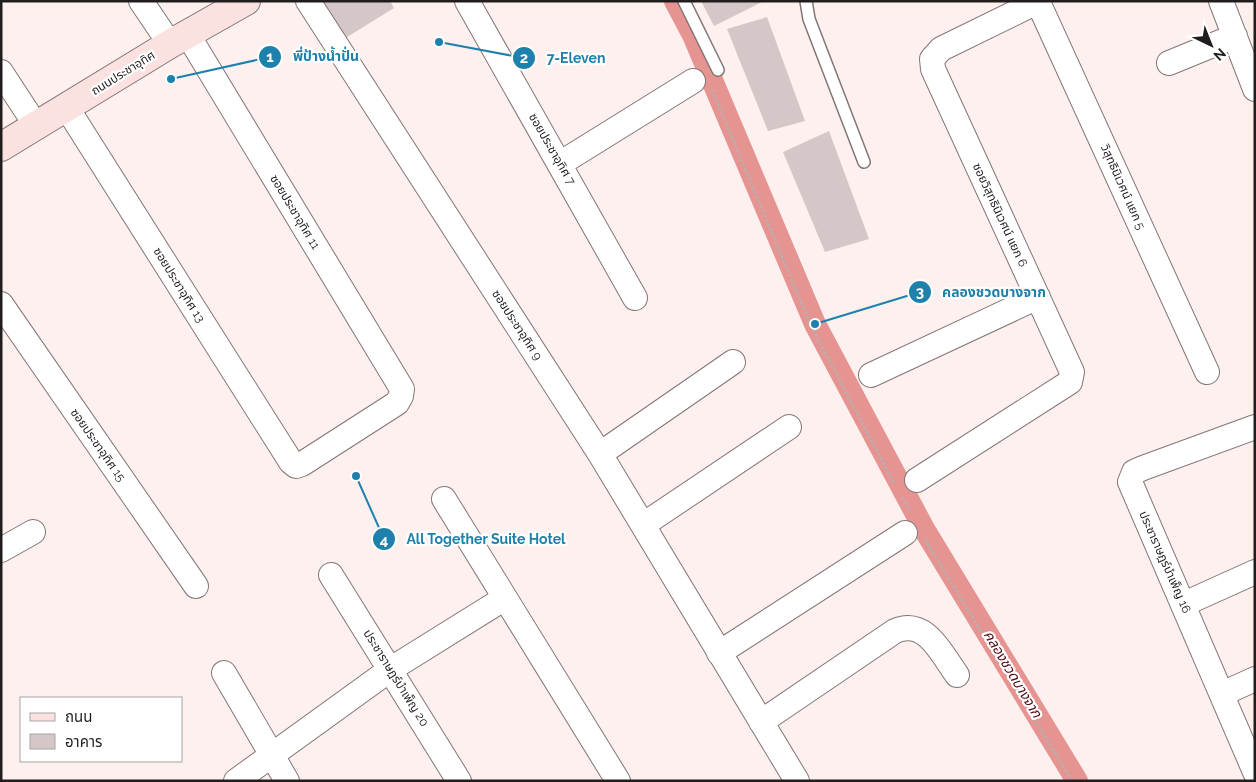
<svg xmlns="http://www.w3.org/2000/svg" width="1256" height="782" font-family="Raleway,'Noto Sans Thai',sans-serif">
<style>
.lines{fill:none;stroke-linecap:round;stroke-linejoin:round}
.canal{stroke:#e69491;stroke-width:22}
.building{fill:#d5c7c7}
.lane-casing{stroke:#827675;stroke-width:14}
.street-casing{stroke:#827675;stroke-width:26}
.secondary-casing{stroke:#827675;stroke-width:30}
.path{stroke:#b9aead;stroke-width:3;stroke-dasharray:2.5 2.5;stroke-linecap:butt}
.lane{stroke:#fff;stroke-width:11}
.street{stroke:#fff;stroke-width:24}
.secondary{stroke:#fbe1e0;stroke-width:28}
.labels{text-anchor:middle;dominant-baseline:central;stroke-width:4.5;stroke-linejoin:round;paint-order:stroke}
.street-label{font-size:12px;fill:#211d1c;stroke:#fff}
.water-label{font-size:14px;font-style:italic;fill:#510810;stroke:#fff}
.leader{fill:none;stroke:#1d81ac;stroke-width:2}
.callout-dot{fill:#1d81ac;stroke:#fff;stroke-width:2}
.mark-label{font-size:15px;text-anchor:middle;font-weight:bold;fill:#fff}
.callout-label{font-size:14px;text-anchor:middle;font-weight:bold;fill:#1d81ac;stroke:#fff;stroke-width:4.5;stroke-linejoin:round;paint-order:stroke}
</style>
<rect width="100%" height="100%" fill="#fef0ef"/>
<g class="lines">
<path class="canal" d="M675 1 693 35 815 324 924 529 1077 781"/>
</g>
<path class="building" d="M321 1H390L394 8 344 39Z
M701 1H764L714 26Z
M767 17 805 121 768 131 727 29Z
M829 131 869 239 825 252 783 152Z"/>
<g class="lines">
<g class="lane-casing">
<path id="lane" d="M684 1 718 70
M806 1 809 19 864 162"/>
</g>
<g class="street-casing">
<path id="street" d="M141 1 170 44
M308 1 600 454 797 781
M467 1 635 298
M1221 1 1255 89
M1038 2 1207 372
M1169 63 1235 36
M1 72 37 127
M67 108 291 462 296 466 302 464 397 403 401 396 402 389 188 35
M561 163 693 81
M1 304 196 586
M871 375 1038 297
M1255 427 1143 468 1134 472 1130 482 1255 772
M600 454 733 362
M917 480 1070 382 1072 372 933 69 932 59 941 49 1039 1
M444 499 618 781
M643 525 789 427
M1 550 33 532
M331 575 459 781
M1184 604 1255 572
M719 653 905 533
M224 673 287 781
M1222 694 1255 679
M761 722 895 631C926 618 941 653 957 675
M236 781 391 669 505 598"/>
</g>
<g class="secondary-casing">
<path id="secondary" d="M1 147 170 44 246 1"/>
</g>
<path class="path" d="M712 90 812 328 894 483
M902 497 910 511
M925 539 1072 781"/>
<use href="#lane" class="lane"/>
<use href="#street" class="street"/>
<use href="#secondary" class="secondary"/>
</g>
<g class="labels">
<g class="street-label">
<text transform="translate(123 73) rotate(-32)">ถนนประชาอุทิศ</text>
<text transform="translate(552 149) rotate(60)">ซอยประชาอุทิศ 7</text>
<text transform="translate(1123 187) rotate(66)">วิสุทธินิเวศน์ แยก 5</text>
<text transform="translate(295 212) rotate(59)">ซอยประชาอุทิศ 11</text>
<text transform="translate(1000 215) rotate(65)">ซอยวิสุทธินิเวศน์ แยก 6</text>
<text transform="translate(179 285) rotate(58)">ซอยประชาอุทิศ 13</text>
<text transform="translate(517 325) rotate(57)">ซอยประชาอุทิศ 9</text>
<text transform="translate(98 445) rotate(55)">ซอยประชาอุทิศ 15</text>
<text transform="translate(1165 562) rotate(66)">ประชาราษฎร์บำเพ็ญ 16</text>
<text transform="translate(396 678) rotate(58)">ประชาราษฎร์บำเพ็ญ 20</text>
</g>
<g class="water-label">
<text transform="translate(1013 674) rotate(59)">คลองชวดบางจาก</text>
</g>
</g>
<path class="leader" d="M171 79L270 57M439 42L524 58M815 324L920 292M356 476L384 539"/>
<g class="callout-dot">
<circle cx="171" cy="79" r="5"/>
<circle cx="439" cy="42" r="5"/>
<circle cx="815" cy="324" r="5"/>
<circle cx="356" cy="476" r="5"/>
<circle cx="270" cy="57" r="12"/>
<circle cx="524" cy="58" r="12"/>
<circle cx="920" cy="292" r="12"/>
<circle cx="384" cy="539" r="12"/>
</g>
<g class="mark-label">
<text x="270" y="62">1</text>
<text x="524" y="63">2</text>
<text x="920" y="297">3</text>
<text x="384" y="545">4</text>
</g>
<g class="callout-label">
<text x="326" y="61">พี่ป้างน้ำปั่น</text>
<text x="576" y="63">7-Eleven</text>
<text x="994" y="297">คลองชวดบางจาก</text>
<text x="486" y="544">All Together Suite Hotel</text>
</g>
<rect width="1256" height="782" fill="none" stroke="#211d1c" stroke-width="5"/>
<rect x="20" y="697" width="162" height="65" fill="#ffffff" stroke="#a6a5a4"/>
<rect x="30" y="713" width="25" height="8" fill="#fbe1e0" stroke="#a6a5a4"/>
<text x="65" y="722" font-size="15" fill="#211d1c">ถนน</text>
<rect x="30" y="734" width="25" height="15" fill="#d5c7c7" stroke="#a6a5a4"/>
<text x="65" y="747" font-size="15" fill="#211d1c">อาคาร</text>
<g transform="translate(1211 45) rotate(137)" stroke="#ffffff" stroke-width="4" paint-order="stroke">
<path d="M0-4L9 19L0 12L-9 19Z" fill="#211d1c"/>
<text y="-8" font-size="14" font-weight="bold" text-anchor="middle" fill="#211d1c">N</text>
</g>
</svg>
